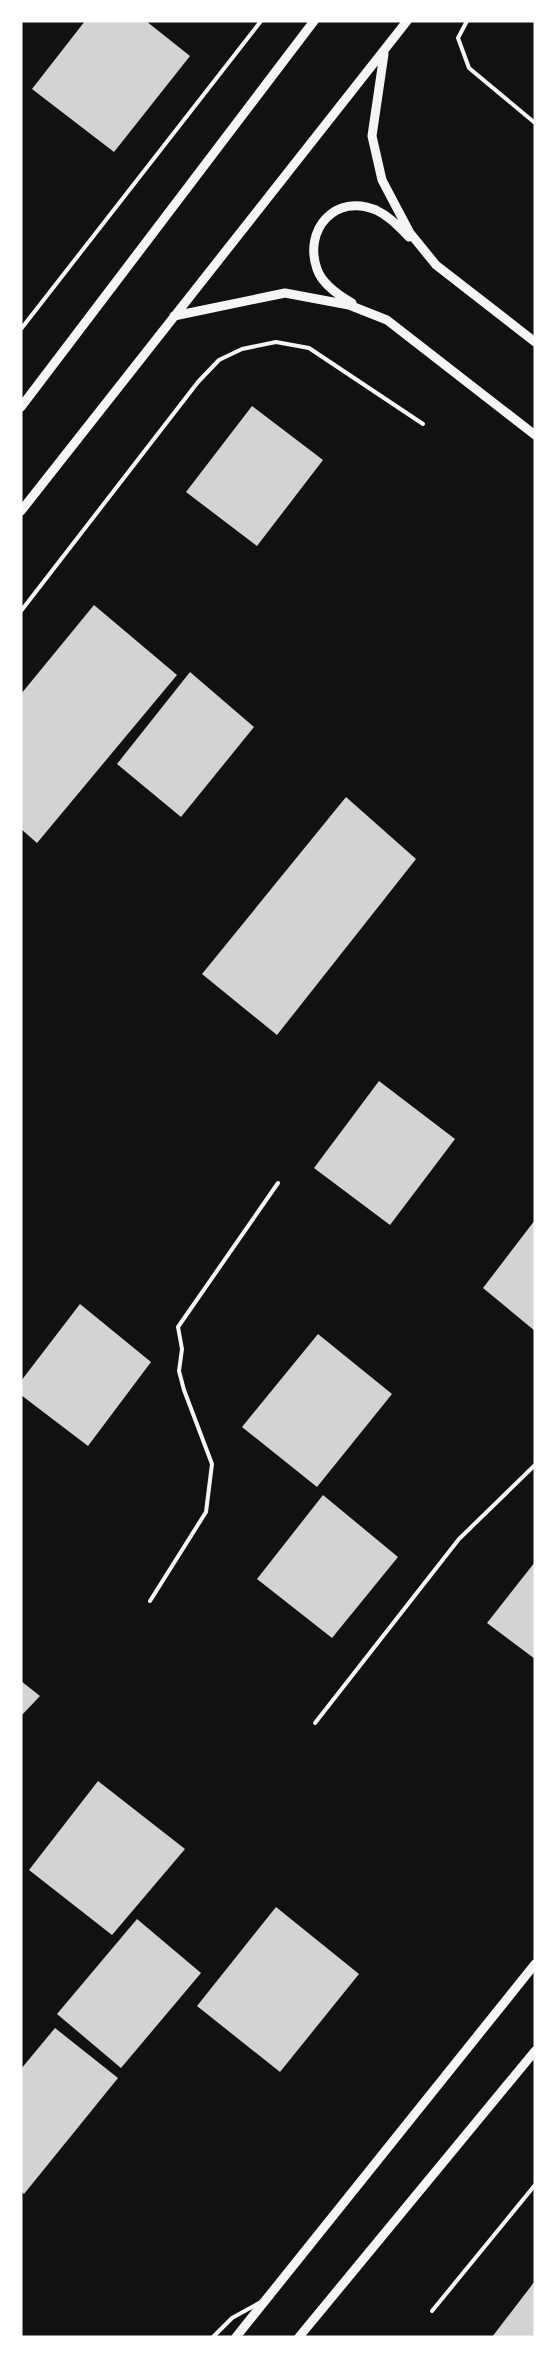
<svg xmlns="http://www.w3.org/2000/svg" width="556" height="2358" font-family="Helvetica,sans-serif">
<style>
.building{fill:#d3d3d3}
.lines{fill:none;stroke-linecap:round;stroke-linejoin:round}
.service{stroke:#f5f5f5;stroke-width:4}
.tertiary{stroke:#f5f5f5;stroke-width:9}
</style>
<rect width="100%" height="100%" fill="#111"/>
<path class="building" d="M85 21H146L190 56 114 152 32 89Z
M252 406 323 460 257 546 186 492Z
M94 605 177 675 37 843 21 829V694Z
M190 672 254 727 181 817 117 764Z
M346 797 416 859 277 1035 202 974Z
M379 1081 455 1139 390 1225 314 1168Z
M535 1220V1331L483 1288Z
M80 1304 151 1362 88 1446 21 1395V1381Z
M318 1334 392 1394 317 1487 242 1427Z
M323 1495 398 1557 332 1638 257 1579Z
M535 1562V1659L487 1623Z
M21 1681 40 1696 21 1716Z
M98 1781 185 1849 112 1935 29 1870Z
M276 1907 359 1974 280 2072 197 2006Z
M137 1919 201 1973 121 2068 57 2014Z
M55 2028 118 2078 24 2194 21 2191V2069Z
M535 2281V2337H492Z"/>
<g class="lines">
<path class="service" d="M467 21 458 38 469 68 535 123
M21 329 261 21
M21 611 198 382 219 360 242 349 276 342 309 348 423 424
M150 1601 206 1512 212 1464 184 1390 179 1371 182 1349 178 1327 278 1183
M315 1723 459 1539 535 1465
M432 2311 535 2185
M213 2337 232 2318 261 2302"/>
<path class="tertiary" d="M384 54 372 136 382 180 410 233 436 265 535 342
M352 303C338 295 322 284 317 269 303 229 336 193 376 210 389 216 399 227 409 237
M174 316 285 293 349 305 387 320 535 435
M21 407 314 21
M21 511 407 21
M236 2337 535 1964
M299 2337 535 2051"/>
</g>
<rect width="556" height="2358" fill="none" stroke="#ffffff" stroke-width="45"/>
</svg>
